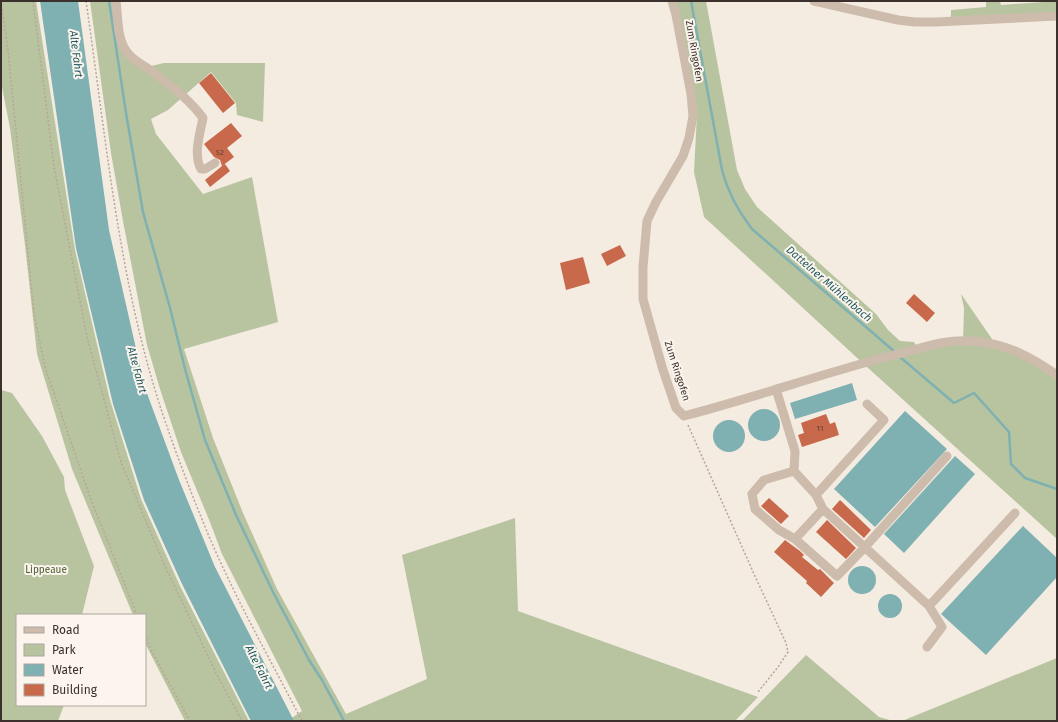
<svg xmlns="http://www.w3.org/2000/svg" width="1058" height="722" font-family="'Fira Sans',sans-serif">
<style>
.green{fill:#b8c4a0}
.water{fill:#7fb0b2}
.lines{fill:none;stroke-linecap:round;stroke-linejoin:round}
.stream{stroke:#7fb0b2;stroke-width:2.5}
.building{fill:#c8694b}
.path{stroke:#b9a596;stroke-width:1.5;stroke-dasharray:2 2;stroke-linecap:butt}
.minor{stroke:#cdbbac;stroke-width:9}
.labels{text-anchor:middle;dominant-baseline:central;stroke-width:4;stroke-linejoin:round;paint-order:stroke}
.number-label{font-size:8px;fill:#5e3e33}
.street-label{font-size:10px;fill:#3b302b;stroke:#fbf5ee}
.park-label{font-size:10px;fill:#4a5a2e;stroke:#fbf5ee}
.water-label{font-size:11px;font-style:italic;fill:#1f5a5e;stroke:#fbf5ee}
</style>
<rect width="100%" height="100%" fill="#f4ebe1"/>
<path class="green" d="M1 1H36L75 250 110 400 141 499 180 586 249 721H185L145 643V615H133L72 469 37 354 25 245 10 128 1 82Z
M90 1H116L124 48 147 67 164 63H265L263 122 237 115 236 103 211 72 168 110 151 119 156 134 203 194 252 177 278 322 184 349 213 438 243 513 277 589 346 714 427 679 402 555 515 518 518 611 758 697 735 721H287L302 711 222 554 210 522 181 452 160 389 147 345 123 221 111 153Z
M676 1H706L737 170 745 189 757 207 876 314 888 330 900 341 914 342 920 351 949 345 963 344 964 308 961 294 992 339 991 346 1031 360 1057 379V539L867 367 704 217 694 172 697 115Z
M986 1H1000L1001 5 1057 1V13L951 17V10L986 7Z
M1 390 12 393 42 436 64 477 65 490 94 566 82 615H17V705H64L58 721H1Z
M806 655 879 717 893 721H742Z
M1057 658V721H902Z"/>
<path class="water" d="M40 1H78L109 230 145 388 179 480 215 567 294 721H251L182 584 144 500 113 404 76 248Z
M852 383 857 400 795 419 790 403Z
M748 425a16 16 0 1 1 32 0a16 16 0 1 1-32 0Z
M905 411 947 449 875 527 834 489Z
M713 436a16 16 0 1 1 32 0a16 16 0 1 1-32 0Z
M955 456 975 474 904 553 884 534Z
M1023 526 1057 558V577L986 655 941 614Z
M848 580a14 14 0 1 1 28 0a14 14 0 1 1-28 0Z
M878 606a12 12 0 1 1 24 0a12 12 0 1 1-24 0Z"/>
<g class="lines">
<path class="stream" d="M109 1 126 113 143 212 170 308 185 369 205 440 236 515 274 594 309 660 322 680 344 721
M691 1 722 170C728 193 738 211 752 229L895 352
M900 357 954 403 974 393 1009 432 1011 464 1025 478 1057 489"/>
</g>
<path class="building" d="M211 73 235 103 223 113 199 83Z
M231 123 242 136 227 148 234 157 222 166 225 164 230 171 210 187 205 180 222 166 220 160 214 157 204 144Z
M620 245 626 256 607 266 601 254Z
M583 257 590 283 566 290 560 263Z
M914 294 935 313 927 322 906 303Z
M826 414 830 424 835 422 839 435 802 447 798 435 804 433 801 423Z
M769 498 789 516 781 524 761 506Z
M840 500 871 530 864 538 832 509Z
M827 520 856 548 846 559 816 532Z
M785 540 800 551 804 555 802 557 818 570 820 569 834 583 821 597 806 583 807 581 774 552Z"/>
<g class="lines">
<path class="path" d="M1 1 8 50 34 314 45 367 90 497 137 615
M33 1 54 167 87 337 121 462 164 564 216 673 242 721
M86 1C106 137 118 277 161 409 175 451 191 493 208 534 235 598 270 659 302 721
M688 425 754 574 786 643 788 652 778 667 758 692
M145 635 151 650 190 721"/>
<path class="minor" d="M116 1C118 16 117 36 125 49 132 61 143 64 153 72 171 86 190 100 203 118 200 133 193 155 201 169H205L215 163
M672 1 676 15 691 94 693 116 689 138 683 156 656 202 647 221 643 267V299L663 370 676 408 684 416C754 398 823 373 894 355 921 349 942 339 971 341 1006 343 1029 356 1057 375
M814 1 898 20 915 22H936L1057 16
M776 389 795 451 794 471 816 495 823 509 929 606 942 627 927 647
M794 471 764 480 752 494 755 509 779 530 795 539
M816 495 884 420 867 404
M823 509 795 539 837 576 865 547 947 456
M929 606 1015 513"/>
</g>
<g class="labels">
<g class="number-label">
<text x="220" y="152">52</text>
<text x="820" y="428">11</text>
</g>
<g class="street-label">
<text transform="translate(694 51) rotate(80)">Zum Ringofen</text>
<text transform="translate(677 371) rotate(72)">Zum Ringofen</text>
</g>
<g class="park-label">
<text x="46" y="570">Lippeaue</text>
</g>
<g class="water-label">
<text transform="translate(76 54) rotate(83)">Alte Fahrt</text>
<text transform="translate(829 284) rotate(41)">Dattelner Mühlenbach</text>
<text transform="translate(137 370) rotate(75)">Alte Fahrt</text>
<text transform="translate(259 667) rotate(63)">Alte Fahrt</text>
</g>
</g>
<rect width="1058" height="722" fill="none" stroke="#3b302b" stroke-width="4"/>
<rect x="16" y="614" width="130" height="92" fill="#fbf5ee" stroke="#aea6a0"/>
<rect x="24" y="627" width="20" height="6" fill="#cdbbac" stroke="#aea6a0"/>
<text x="52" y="634" font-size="12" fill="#3b302b">Road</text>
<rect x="24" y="644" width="20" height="12" fill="#b8c4a0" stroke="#aea6a0"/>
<text x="52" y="654" font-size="12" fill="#3b302b">Park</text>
<rect x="24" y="664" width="20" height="12" fill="#7fb0b2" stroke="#aea6a0"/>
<text x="52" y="674" font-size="12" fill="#3b302b">Water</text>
<rect x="24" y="684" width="20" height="12" fill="#c8694b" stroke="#aea6a0"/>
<text x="52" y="694" font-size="12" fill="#3b302b">Building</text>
</svg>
